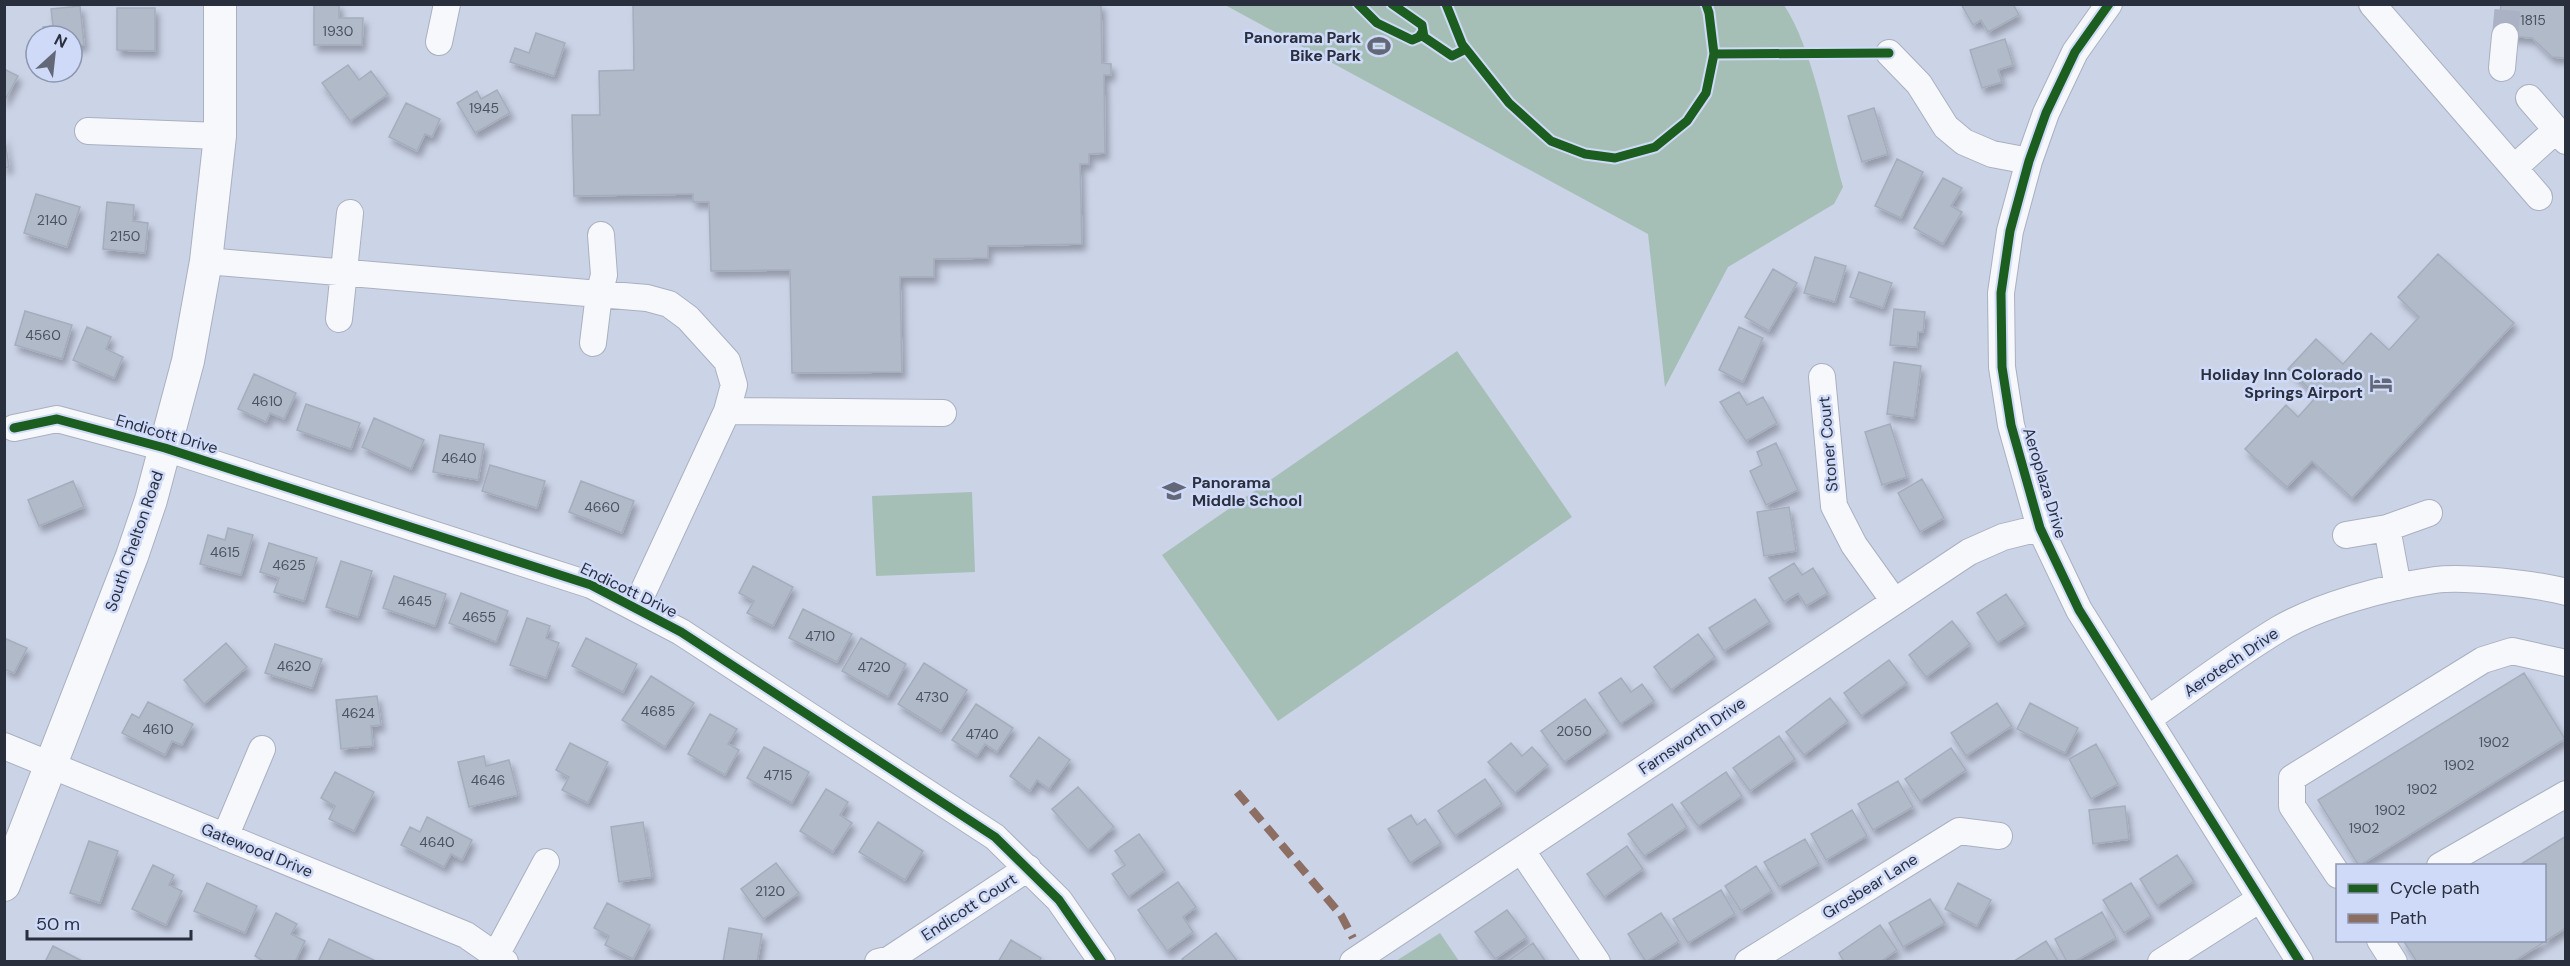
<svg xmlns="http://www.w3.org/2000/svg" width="2570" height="966" font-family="'DM Sans',sans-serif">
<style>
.green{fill:#a6bfb6}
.building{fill:#b0bac8;stroke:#a4adbc;stroke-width:1.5;filter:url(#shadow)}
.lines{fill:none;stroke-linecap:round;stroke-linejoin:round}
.minor-tunnel{stroke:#abb2c5;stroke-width:26;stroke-dasharray:26 13;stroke-linecap:butt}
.minor-casing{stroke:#aab0c0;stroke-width:28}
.major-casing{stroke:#aab0c0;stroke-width:34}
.minor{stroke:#f7f8fb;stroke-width:26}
.major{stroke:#f7f8fb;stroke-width:32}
.quiet{stroke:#8d6e63;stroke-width:8;stroke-dasharray:15 8;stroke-linecap:butt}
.cycleway-casing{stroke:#cfdaf9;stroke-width:13}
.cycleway{stroke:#1b5e20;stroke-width:9}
.labels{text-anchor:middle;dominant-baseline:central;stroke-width:5;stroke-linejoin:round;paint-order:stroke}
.number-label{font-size:14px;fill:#4b5260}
.poi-label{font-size:16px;font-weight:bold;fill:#292f3d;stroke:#cfdaf9;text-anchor:end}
.street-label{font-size:16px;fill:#292f3d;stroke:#cfdaf9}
</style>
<defs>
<filter id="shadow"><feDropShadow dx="3.5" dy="6" stdDeviation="3" flood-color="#0004"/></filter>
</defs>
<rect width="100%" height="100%" fill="#cbd3e7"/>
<path class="green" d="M1225 5H1784C1813 49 1828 134 1843 187L1834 204 1728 267 1665 387 1648 234Z
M1457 351 1572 517 1278 721 1162 555Z
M972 492 975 572 876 576 872 496Z
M1440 933 1459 961H1396Z"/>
<path class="building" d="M314 4H339V18H363L362 45H314Z
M633 4H1101L1102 63 1111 64V75H1104L1105 153 1089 154V164H1080L1082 244 988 246V258L934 259V277H900L902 372 792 373 790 270 711 271 709 202H693V194L574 196 572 115H600L599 71 634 70Z
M1961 4H2013L2019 15 1988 32 1981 20 1973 25Z
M2501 4H2566V58L2552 57 2532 38 2498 35Z
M80 6 84 45 72 46V36H44L43 27 53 26 51 9Z
M117 8H155V51L117 50Z
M536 33 565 43 554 76 510 62 515 48 529 53Z
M2005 39 2013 65 1998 70 2002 82 1982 88 1970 50Z
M348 65 359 80 371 71 388 94 350 121 322 83Z
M4 69 18 76 4 102Z
M497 90 510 113 475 133 457 103 477 91 481 99Z
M406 103 440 119 432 137 425 134 417 151 389 137Z
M1874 108 1888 154 1862 162 1848 116Z
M4 135 9 167 4 168Z
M1897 159 1923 172 1901 218 1875 206Z
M1943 178 1962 188 1951 206 1962 212 1943 244 1914 228Z
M36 194 80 207 67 247 24 233Z
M107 202 134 205 133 221 148 223 145 253 103 249Z
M2438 254 2514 323 2352 498 2312 461 2287 487 2245 449 2286 405 2298 417 2317 396 2288 369 2316 339 2343 364 2371 333 2389 350 2419 317 2398 297Z
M1815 257 1846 266 1835 302 1804 293Z
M1773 269 1797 283 1769 331 1745 317Z
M1859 272 1892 283 1883 308 1850 297Z
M1894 309 1925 312 1923 332H1918L1917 347 1890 345Z
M25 311 72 325 62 359 15 345Z
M87 327 111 337 106 349 123 357 114 378 73 360Z
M1739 327 1763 338 1743 382 1719 370Z
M1894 362 1921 366 1914 418 1887 414Z
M254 374 296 393 284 419 270 413 266 422 238 409Z
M1739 392 1747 405 1763 397 1777 423 1746 441 1720 402Z
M306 404 360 423 351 449 297 430Z
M374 418 424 440 411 469 362 447Z
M1890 424 1907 477 1882 485 1865 432Z
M440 435 484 444 478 480 433 472Z
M1776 443 1798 490 1766 505 1750 471 1762 465 1757 452Z
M490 465 545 481 537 508 482 491Z
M1922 479 1944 518 1920 532 1898 493Z
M73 481 84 507 39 526 28 500Z
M581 481 634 501 622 533 569 512Z
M1789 507 1796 551 1764 556 1757 512Z
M228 528 253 535 241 575 200 564 208 535 225 540Z
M269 543 317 558 304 601 274 592 279 578 260 572Z
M341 561 372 571 358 617 326 607Z
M1794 563 1802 575 1813 568 1828 593 1806 606 1798 593 1784 602 1769 578Z
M753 566 793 587 773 626 747 613 754 601 739 593Z
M394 576 446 594 435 626 383 608Z
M461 593 508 611 496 642 449 623Z
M2006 594 2026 624 1997 643 1977 613Z
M1755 599 1770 622 1724 651 1709 628Z
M803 609 852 634 837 662 789 638Z
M527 618 550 626 546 638 559 643 546 678 510 665Z
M1952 621 1970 644 1926 677 1909 655Z
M1698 634 1715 657 1671 690 1654 667Z
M4 638 27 648 14 673 4 669Z
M586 638 637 664 623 692 572 666Z
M861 638 906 664 888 697 842 671Z
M226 643 247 667 204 704 184 680Z
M275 644 322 659 312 688 265 673Z
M1889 660 1907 683 1861 716 1844 693Z
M924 663 967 690 941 731 898 704Z
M2524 673 2565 739 2359 866 2318 800Z
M651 676 694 703 665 747 622 720Z
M1621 678 1631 692 1642 684 1654 701 1620 724 1599 693Z
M377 696 381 725 371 726 373 746 341 749 336 700Z
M1830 698 1848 721 1804 755 1786 732Z
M1585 699 1608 731 1564 762 1541 731Z
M148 702 193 724 182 745 172 741 165 755 122 733 132 714 139 718Z
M1997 703 2012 726 1966 756 1951 733Z
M2030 703 2078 728 2065 753 2017 729Z
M976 704 1013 728 997 752 985 744 977 756 952 740Z
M710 714 737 729 728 744 739 750 725 775 688 754Z
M1779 736 1795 759 1750 791 1733 768Z
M1039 737 1070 760 1049 789 1037 780 1030 791 1010 776Z
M570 743 608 762 588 803 562 790 569 777 556 770Z
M1511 743 1522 756 1532 747 1548 765 1515 793 1488 762Z
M2096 744 2118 784 2091 799 2069 759Z
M764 747 809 772 792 803 747 778Z
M1951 748 1966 770 1920 801 1905 779Z
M484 756 486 766 509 760 518 795 469 807 458 762Z
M335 772 374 792 354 831 329 819 335 806 321 798Z
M1726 772 1742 796 1698 826 1681 803Z
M1485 779 1502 804 1455 836 1438 811Z
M1898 781 1913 807 1873 830 1858 804Z
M1078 787 1114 827 1088 850 1052 809Z
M826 789 848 802 840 815 852 823 833 852 800 831Z
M1672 804 1687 827 1644 856 1628 834Z
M2125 806 2129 839 2093 844 2089 810Z
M1852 810 1867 836 1826 860 1811 834Z
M1411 815 1417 825 1425 819 1441 843 1410 863 1388 829Z
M427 817 472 840 462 860 451 854 444 867 401 845 410 827 420 832Z
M643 822 652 877 619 882 611 827Z
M878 822 923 851 905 880 859 852Z
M1139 834 1165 870 1128 897 1112 874 1125 865 1115 851Z
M2566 836V928L2513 962H2417L2403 940H2544V866H2518Z
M1805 839 1819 864 1779 887 1764 862Z
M89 841 118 851 100 903 70 893Z
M1627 846 1643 869 1604 897 1587 874Z
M2177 855 2194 881 2157 906 2140 879Z
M776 863 799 893 763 919 741 889Z
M153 865 174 875 169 885 182 891 166 925 132 909Z
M1756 866 1772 891 1741 911 1725 886Z
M1178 882 1196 907 1183 917 1193 932 1167 951 1138 910Z
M207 883 257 906 245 933 194 911Z
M1958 883 1991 900 1977 926 1945 909Z
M2131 883 2151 916 2124 933 2103 900Z
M1721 890 1735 914 1688 943 1673 919Z
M1930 899 1945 923 1903 947 1889 923Z
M607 903 650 925 633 959 605 945 609 936 594 928Z
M1507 910 1527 937 1495 959 1475 932Z
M2102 912 2116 938 2074 962H2067L2055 939Z
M276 913 297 924 291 934 305 941 295 962H265L255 956Z
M1661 913 1679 941 1646 962 1628 934Z
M1880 925 1897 950 1880 962H1844L1839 953Z
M729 928 762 934 757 962H723Z
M1216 933 1238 962H1185L1182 959Z
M329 939 374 960 373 962H318Z
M1011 940 1041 958 1039 962H998Z
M2046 941 2059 962 2014 961Z
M1533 943 1546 962H1508V961Z
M53 946 84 962H45Z"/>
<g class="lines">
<path class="minor-tunnel" d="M2505 36 2508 4"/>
<g class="minor-casing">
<path id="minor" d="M2109 4 2075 52 2046 113 2029 161 2010 231 2001 293 2002 367 2011 425 2040 528 2079 610 2300 962
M2372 4 2539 197
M439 42 447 4
M1889 53 1919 84 1946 127 1964 142 1992 154 2029 161
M2502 68 2505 36
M2529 98 2566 141
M88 131 220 136
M2514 168 2556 130
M206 261 647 298 669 304 688 318 727 361 734 385 727 411 636 607
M339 319 350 213
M593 343 599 294 604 275 601 235
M1822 377 1834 506 1854 545 1894 601
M727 411 943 413
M14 428 57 419 165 448 591 585 681 632 995 837 1059 900 1102 962
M2387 528 2398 587
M2346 535 2387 528 2429 513
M2148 719C2191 689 2234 656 2279 629 2320 605 2387 587 2435 580 2464 576 2537 584 2566 592
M4 746 466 935 505 962
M225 837 262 749
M1522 851 1597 962
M2440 866 2566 794
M2338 875 2292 806V778L2483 660 2512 651 2566 663
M2380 940 2394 962
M496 955 546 862
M878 962 890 959 1028 868
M1353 962 1969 552 2003 537 2040 528
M1748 962 1959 831 1999 836
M2161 962 2260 899"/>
</g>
<g class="major-casing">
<path id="major" d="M4 885 132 556 151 500 188 361 206 261 220 136V4"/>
</g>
<use href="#minor" class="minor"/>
<use href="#major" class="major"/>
<path class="quiet" d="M1237 792 1341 915 1353 938"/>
<g class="cycleway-casing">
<path id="cycleway" d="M1358 4 1377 23 1412 40 1419 37 1423 31
M1392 4 1422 25 1424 37 1452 56 1466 49
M1446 4 1462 44 1509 103 1551 141 1585 154 1615 158 1655 147 1687 121 1706 93 1714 54 1709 13 1706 4
M2109 4 2075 52 2046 113 2029 161 2010 231 2001 293 2002 367 2011 425 2040 528 2079 610 2300 962
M1714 54 1889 53
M14 428 57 419 165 448 591 585 681 632 995 837 1059 900 1102 962"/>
</g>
<use href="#cycleway" class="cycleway"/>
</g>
<defs>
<g id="stadium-bare" transform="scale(1.8)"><path d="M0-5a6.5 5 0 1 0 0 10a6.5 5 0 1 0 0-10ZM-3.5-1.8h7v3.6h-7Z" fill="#626878" stroke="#cfdaf9" stroke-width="2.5" paint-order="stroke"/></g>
<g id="hotel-bare" transform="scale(1.8)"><path d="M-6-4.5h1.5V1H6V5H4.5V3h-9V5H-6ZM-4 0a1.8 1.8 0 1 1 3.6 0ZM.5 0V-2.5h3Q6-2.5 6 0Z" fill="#626878" stroke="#cfdaf9" stroke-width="2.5" paint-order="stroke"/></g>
<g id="school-bare" transform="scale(1.8)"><path d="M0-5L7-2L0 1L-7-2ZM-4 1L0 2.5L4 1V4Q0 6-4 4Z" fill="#626878" stroke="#cfdaf9" stroke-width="2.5" paint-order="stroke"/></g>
</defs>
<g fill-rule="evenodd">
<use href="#stadium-bare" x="1379" y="46"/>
<use href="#hotel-bare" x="2381" y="383"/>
<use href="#school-bare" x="1174" y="491"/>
</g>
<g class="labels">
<g class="number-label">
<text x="2533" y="20">1815</text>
<text x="338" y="31">1930</text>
<text x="484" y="108">1945</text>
<text x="52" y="220">2140</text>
<text x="125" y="236">2150</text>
<text x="43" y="335">4560</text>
<text x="267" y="401">4610</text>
<text x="459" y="458">4640</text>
<text x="602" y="507">4660</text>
<text x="225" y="552">4615</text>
<text x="289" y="565">4625</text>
<text x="415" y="601">4645</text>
<text x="479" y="617">4655</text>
<text x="820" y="636">4710</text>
<text x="294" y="666">4620</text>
<text x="874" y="667">4720</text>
<text x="932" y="697">4730</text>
<text x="658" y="711">4685</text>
<text x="358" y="713">4624</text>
<text x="158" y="729">4610</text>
<text x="1574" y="731">2050</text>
<text x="982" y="734">4740</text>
<text x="2494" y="742">1902</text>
<text x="2459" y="765">1902</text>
<text x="778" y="775">4715</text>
<text x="488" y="780">4646</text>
<text x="2422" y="789">1902</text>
<text x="2390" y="810">1902</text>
<text x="2364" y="828">1902</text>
<text x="437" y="842">4640</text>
<text x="770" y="891">2120</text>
</g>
<g class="poi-label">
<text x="1361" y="37">Panorama Park<tspan x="1361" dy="18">Bike Park</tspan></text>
<text x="2363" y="374">Holiday Inn Colorado<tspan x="2363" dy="18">Springs Airport</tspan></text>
<text x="1192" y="482" text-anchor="start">Panorama<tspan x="1192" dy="18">Middle School</tspan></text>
</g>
<g class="street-label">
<text transform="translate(167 434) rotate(16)">Endicott Drive</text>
<text transform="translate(1828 444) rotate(-95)">Stoner Court</text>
<text transform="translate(2045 483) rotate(73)">Aeroplaza Drive</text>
<text transform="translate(134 541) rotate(-71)">South Chelton Road</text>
<text transform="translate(629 590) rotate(26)">Endicott Drive</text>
<text transform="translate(2231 662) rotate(-34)">Aerotech Drive</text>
<text transform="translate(1692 736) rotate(-34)">Farnsworth Drive</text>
<text transform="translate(257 850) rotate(22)">Gatewood Drive</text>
<text transform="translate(1870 886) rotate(-32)">Grosbear Lane</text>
<text transform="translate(969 907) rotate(-33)">Endicott Court</text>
</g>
</g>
<rect width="2570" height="966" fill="none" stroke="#292f3d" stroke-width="12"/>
<rect x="2336" y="864" width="210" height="78" fill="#cfdaf9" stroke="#8d96ae" stroke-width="1.5"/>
<rect x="2348" y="884" width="30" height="9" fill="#1b5e20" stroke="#8d96ae" stroke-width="1.5"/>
<text x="2390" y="894" font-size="18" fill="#292f3d">Cycle path</text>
<rect x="2348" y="914" width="30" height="9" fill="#8d6e63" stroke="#8d96ae" stroke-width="1.5"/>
<text x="2390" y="924" font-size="18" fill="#292f3d">Path</text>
<g transform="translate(54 54) rotate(27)"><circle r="28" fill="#cfdaf9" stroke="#8d96ae" stroke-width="1.5"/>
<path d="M0-4.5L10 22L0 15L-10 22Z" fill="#626878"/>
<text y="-9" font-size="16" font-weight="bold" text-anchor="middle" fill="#292f3d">N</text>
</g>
<path d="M27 930v9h164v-9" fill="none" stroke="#292f3d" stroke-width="3"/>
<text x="36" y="930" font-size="18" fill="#292f3d" stroke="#cfdaf9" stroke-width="4.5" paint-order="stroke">50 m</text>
</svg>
